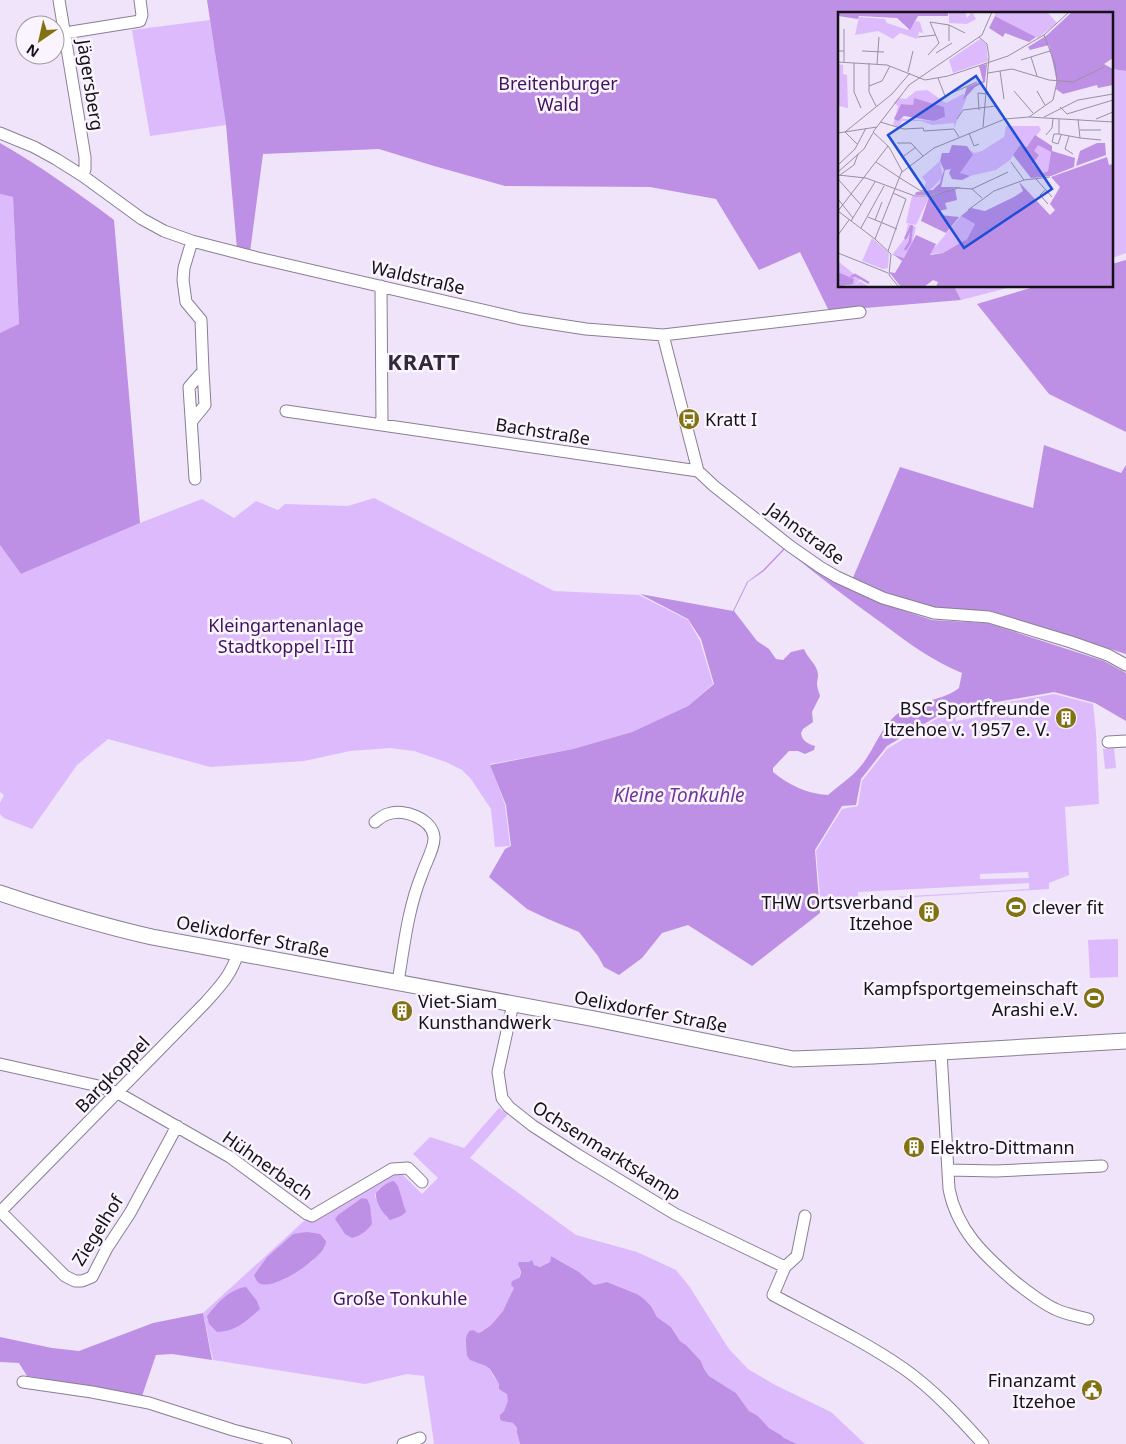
<svg xmlns="http://www.w3.org/2000/svg" width="1126" height="1444" font-family="'Noto Sans',sans-serif">
<style>
.green{fill:#ddbafc;fill-rule:evenodd}
.forest{fill:#be90e5;fill-rule:evenodd}
.lines{fill:none;stroke-linecap:round;stroke-linejoin:round}
.street-casing{stroke:#897f93;stroke-width:13}
.secondary-casing{stroke:#897f93;stroke-width:17}
.street{stroke:#fff;stroke-width:11}
.secondary{stroke:#fff;stroke-width:15}
.labels{text-anchor:middle;dominant-baseline:central;stroke-width:5;stroke-linejoin:round;paint-order:stroke}
.park-label{font-size:18px;fill:#41135e;stroke:#f9f4fd}
.street-label{font-size:18px;fill:#151118;stroke:#f9f4fd}
.poi-label{font-size:18px;fill:#151118;stroke:#f9f4fd;text-anchor:start}
.water-label{font-size:19px;font-style:italic;fill:#703699;stroke:#f9f4fd}
.district-label{font-size:22px;font-weight:bold;letter-spacing:1px;fill:#32293a;stroke:#f9f4fd}
.inset-river{fill:none;stroke:#be90e5;stroke-width:2.5}
.inset-road{fill:none;stroke:#9890a0;stroke-width:1}
.view{fill:#1d4ed8;fill-opacity:0.15;stroke:#1d4ed8;stroke-width:2.5}
.inset-edge{fill:none;stroke:#151118;stroke-width:2.5}
</style>
<rect width="100%" height="100%" fill="#efe4fa"/>
<path class="green" d="M210 20 226 125 150 136 132 30Z
M1112 69 1126 71V253L1112 258Z
M0 194 13 197 19 325 0 333Z
M954 286H1015L961 300Z
M374 498 554 591 639 595 688 620 700 641 713 684 688 706 632 732 573 749 490 764 505 805 510 846 495 847 491 809 471 779 462 770 446 762 414 751 390 748 350 751 304 761 210 767 108 739 77 765 32 829 4 818 0 814V803L4 795 0 792V545L21 574 140 523 202 499 234 518 256 501 278 510 285 504 348 506Z
M1054 694 1093 704 1096 732 1099 804 1065 807 1069 875 1049 883V889L881 899 821 905 816 851 842 809 858 806 862 781 887 749 946 713ZM1044 701 1045 705 956 721V717ZM1028 872 1029 878 980 879V874ZM1029 883V889L858 899V892Z
M1114 748 1116 768 1105 769 1103 749Z
M1118 939V977L1090 978 1088 940Z
M499 1108 508 1114 470 1158 576 1235 637 1252 676 1270 689 1286 729 1349 748 1369 775 1385 831 1412 865 1444H797L784 1438 781 1435 769 1428 758 1416 749 1411 736 1393 709 1376 704 1369 701 1361 686 1345 680 1341 671 1327 657 1317 651 1306 637 1294 607 1282 594 1285 579 1272 551 1256 550 1262 540 1267C530 1265 529 1260 518 1265 523 1275 519 1279 511 1285L514 1288 511 1296 503 1311 491 1325 465 1342 467 1350V1356L471 1360 486 1366 490 1369 494 1377 507 1394 509 1401 504 1411 500 1415 502 1421 513 1423 517 1428V1433L520 1444H433L434 1443 424 1376 407 1374 365 1384 213 1360 203 1313 304 1221 318 1217 393 1171 401 1173 422 1194 438 1178 413 1154 430 1137 464 1148ZM389 1182 398 1186 399 1193 405 1207 387 1218 375 1197C376 1189 383 1185 389 1182ZM293 1234 325 1247 313 1261 283 1280 254 1275 267 1257Z"/>
<path class="forest" d="M207 0H1126V71L1112 69V14H840V286H954L961 300 829 311 800 252 759 270 716 199 650 187 505 186 434 166 379 149 263 154 250 252 237 249 226 125Z
M0 143C40 166 77 192 114 220L140 523 21 574 0 545V333L19 324 13 197 0 194Z
M1126 260V432L1049 394 977 304 1037 286H1112V264Z
M1044 445 1121 473 1126 465V654L991 611 934 608 884 594 852 580 900 467 1033 508Z
M785 547 881 603 932 620 987 623 1104 661 1126 673V721L1095 703 1054 692 946 711 887 746 861 779 856 805 842 806 815 850 820 913 752 966 688 925 662 933 642 958 619 975 604 967 598 956 579 932 548 919 527 909 489 877 505 849 511 846 506 805 490 765 573 749 632 732 688 706 714 684 701 639 688 619 640 594 733 611 747 582 763 570ZM785 549C817 575 849 600 883 624 908 643 933 661 962 673L959 688C943 701 918 700 900 712 880 726 875 750 860 767 851 778 838 786 828 795 807 794 789 785 773 772V768L789 751H798L805 754 814 750 815 746C808 744 802 741 801 733L803 729 813 722 812 712 820 696C819 692 817 688 817 684 817 681 818 678 818 675 818 665 807 658 804 649L791 652 783 660 776 659 769 649 757 641 734 611 748 582 764 571Z
M394 1181 398 1186 406 1212 401 1216 390 1220C383 1214 375 1202 376 1193 381 1187 386 1182 394 1181Z
M362 1198 367 1199 370 1205 372 1224C367 1231 360 1236 352 1238L345 1234 335 1219 338 1215Z
M307 1232 320 1234 326 1241C326 1243 325 1246 324 1248 317 1261 276 1289 261 1284 257 1283 256 1279 254 1275L267 1257 293 1234Z
M551 1256 579 1272 594 1285 607 1282 637 1294 644 1299 651 1306 657 1317 671 1327 680 1341 686 1345 701 1361 704 1369 709 1376 736 1393 749 1411 758 1416 769 1428 781 1435 784 1438 797 1444H520L517 1433V1428L513 1423 502 1421 500 1419V1415L504 1411 508 1401 507 1394 499 1389V1384L490 1369 486 1366 470 1360 467 1356C467 1345 463 1342 469 1331L473 1330 478 1333 481 1332 491 1325 503 1311 514 1288 511 1285 512 1281 519 1278C522 1273 521 1270 518 1265L519 1262H529L532 1260 534 1265 540 1267 550 1262Z
M246 1287 257 1301 260 1309C245 1322 237 1331 217 1332L209 1324 207 1316C217 1304 229 1289 246 1287Z
M203 1313 212 1360 172 1354 156 1355 142 1396 27 1376 19 1363 0 1362V1337L52 1348 79 1351 153 1323Z"/>
<g class="lines">
<g class="street-casing">
<path id="street" d="M59 0 85 157V169L83 176
M65 33 140 21 142 15 140 0
M0 133 34 147 56 159 83 176 142 219 164 231 192 241 258 258 521 319 586 329 663 335 860 312
M192 241 184 268 183 280 186 302 201 320 203 371 189 387 195 479
M381 286 382 424
M663 335 698 471 714 486 790 546 820 567 837 577 883 598 934 613 989 617 1071 642 1108 655 1126 665
M286 411 698 471
M192 421 205 405 203 371
M1108 742 1126 741
M375 822C379 819 383 815 388 814 404 808 432 819 434 837 435 847 425 864 422 874 408 908 404 946 398 982
M513 1004 498 1072 502 1098 509 1107 533 1126 578 1155 675 1214 785 1267 773 1295C816 1318 862 1340 903 1368 933 1389 959 1417 983 1444
M941 1052 949 1189C957 1230 984 1255 1014 1281 1027 1291 1040 1302 1055 1309 1065 1314 1077 1316 1088 1319
M0 1064 94 1085 118 1093 230 1157 307 1214 312 1216 392 1169 408 1168 422 1182
M948 1170 996 1171 1102 1166
M0 1212 206 1002C221 985 231 975 238 953
M1 1212 65 1276 75 1281H82L92 1277 107 1248 130 1213 177 1126
M785 1267 797 1256 805 1216
M23 1382 92 1392 149 1403 233 1430 286 1444
M403 1444 420 1438"/>
</g>
<g class="secondary-casing">
<path id="secondary" d="M0 893C50 910 100 925 152 937L595 1019 793 1059 873 1056 1126 1041"/>
</g>
<use href="#street" class="street"/>
<use href="#secondary" class="secondary"/>
</g>
<defs>
<g id="bus-disc" transform="scale(1.125)"><circle r="9.5" fill="#837213" stroke="#f9f4fd"/><path d="M-5-6H5V4H4V6H2V4H-2V6H-4V4H-5ZM-3.5-4V0h7V-4ZM-3.5 1.2v1.5H-2V1.2ZM2 1.2v1.5H3.5V1.2Z" fill="#fff"/></g>
<g id="building-disc" transform="scale(1.125)"><circle r="9.5" fill="#837213" stroke="#f9f4fd"/><path d="M-4-6H4V6H1V3H-1V6H-4ZM-2.5-4.3h1.7v1.8h-1.7ZM.8-4.3h1.7v1.8H.8ZM-2.5-1h1.7V.8h-1.7ZM.8-1h1.7V.8H.8Z" fill="#fff"/></g>
<g id="stadium-disc" transform="scale(1.125)"><circle r="9.5" fill="#837213" stroke="#f9f4fd"/><path d="M0-5a6.5 5 0 1 0 0 10a6.5 5 0 1 0 0-10ZM-3.5-1.8h7v3.6h-7Z" fill="#fff"/></g>
<g id="civic-disc" transform="scale(1.125)"><circle r="9.5" fill="#837213" stroke="#f9f4fd"/><path d="M-.6-6.5H3V-4.5H.6V-3L4-1V1h2V6H-6V1h2V-1L-.6-3ZM-1.2 2.5V6h2.4V2.5Z" fill="#fff"/></g>
</defs>
<g fill-rule="evenodd">
<use href="#bus-disc" x="689" y="419"/>
<use href="#building-disc" x="1066" y="718"/>
<use href="#stadium-disc" x="1016" y="907"/>
<use href="#building-disc" x="929" y="912"/>
<use href="#stadium-disc" x="1094" y="998"/>
<use href="#building-disc" x="402" y="1011"/>
<use href="#building-disc" x="914" y="1147"/>
<use href="#civic-disc" x="1092" y="1390"/>
</g>
<g class="labels">
<g class="park-label">
<text x="558" y="83">Breitenburger<tspan x="558" dy="21">Wald</tspan></text>
<text x="286" y="625">Kleingartenanlage<tspan x="286" dy="21">Stadtkoppel I-III</tspan></text>
<text x="400" y="1298">Große Tonkuhle</text>
</g>
<g class="street-label">
<text transform="translate(91 85) rotate(81)">Jägersberg</text>
<text transform="translate(418 277) rotate(13)">Waldstraße</text>
<text transform="translate(543 431) rotate(9)">Bachstraße</text>
<text transform="translate(806 533) rotate(36)">Jahnstraße</text>
<text transform="translate(253 936) rotate(11)">Oelixdorfer Straße</text>
<text transform="translate(651 1011) rotate(11)">Oelixdorfer Straße</text>
<text transform="translate(112 1074) rotate(-46)">Bargkoppel</text>
<text transform="translate(607 1150) rotate(32)">Ochsenmarktskamp</text>
<text transform="translate(268 1165) rotate(35)">Hühnerbach</text>
<text transform="translate(97 1230) rotate(-58)">Ziegelhof</text>
</g>
<g class="poi-label">
<text x="705" y="419">Kratt I</text>
<text x="1050" y="708" text-anchor="end">BSC Sportfreunde<tspan x="1050" dy="21">Itzehoe v. 1957 e. V.</tspan></text>
<text x="913" y="902" text-anchor="end">THW Ortsverband<tspan x="913" dy="21">Itzehoe</tspan></text>
<text x="1032" y="907">clever fit</text>
<text x="1078" y="988" text-anchor="end">Kampfsportgemeinschaft<tspan x="1078" dy="21">Arashi e.V.</tspan></text>
<text x="418" y="1001">Viet-Siam<tspan x="418" dy="21">Kunsthandwerk</tspan></text>
<text x="930" y="1147">Elektro-Dittmann</text>
<text x="1076" y="1380" text-anchor="end">Finanzamt<tspan x="1076" dy="21">Itzehoe</tspan></text>
</g>
<g class="water-label">
<text x="679" y="795">Kleine Tonkuhle</text>
</g>
<g class="district-label">
<text x="424" y="361">KRATT</text>
</g>
</g>
<g transform="translate(838 12)">
<rect width="275" height="275" fill="#efe4fa"/>
<path d="M111 0H127L129 6 134 0 138 7 129 12 111 11ZM157 0H209L219 11 200 26 157 4ZM21 5 47 7 49 11 70 18 78 9 82 10 85 21 81 20 79 27 62 21 55 27 40 19 17 23ZM142 27 148 32 150 49 115 61 111 48ZM0 52 5 53V62L9 63 10 96 0 94ZM89 78 108 91 125 82 129 85 116 116V111L94 113 83 109H64L61 115 55 113 60 94 56 91 60 86 68 87 78 79ZM76 86 106 95V106L96 109 56 106 63 92 75 93ZM168 114H201L203 118 189 135 182 133 172 148 158 158 127 165 122 161 135 143 129 137 137 141 144 139 166 125ZM200 132 213 140 210 159 202 162 195 152 201 143 195 139ZM102 149 105 165 91 179 86 176 88 170 84 165ZM74 184 91 185 78 213 68 211ZM123 204 137 212 129 227 105 241 91 242ZM70 212 78 215 73 236 66 246 54 243 67 226ZM34 226 51 241 50 256 45 257 24 249ZM0 249 22 267 17 273 22 269 32 275H8L16 267 0 260Z" fill="#ddbafc" fill-rule="evenodd"/>
<path d="M0 0H110V4H80L72 18 59 6 21 4 20 7 0 4ZM234 0H275V46L266 52 275 57V73L260 76 259 73 225 82 218 77 219 70 211 33 192 38 190 35 208 24ZM157 4 198 25 191 30 167 21 165 25 151 16ZM149 52 147 70 137 75 125 88 129 75 145 69 141 54ZM76 86 106 95 107 105 96 109 66 104 60 109 56 107 63 92 75 93ZM197 123 214 134V139L237 146 236 155 213 164 193 166 175 143 182 133 189 135ZM200 133 213 140 210 159 203 162 195 152 201 143 196 139ZM259 131H267L268 143 238 154 242 139ZM114 133 129 134 135 143 122 161 132 164 124 168V175L93 183H77L78 180 95 178 102 171 106 158 102 149 104 141H111ZM113 157 111 161 114 167 124 168V175H103L107 158ZM269 145 271 153 275 152V275H98L100 270 95 268 86 275H63L51 260 57 261 64 249 56 243 66 246 78 223 98 232 92 243 105 241 129 227 137 212 123 204 133 196 147 199 176 185 185 179 181 170 212 203 217 198 212 192 222 175 213 165ZM117 176 119 188 107 191 109 197 101 199 102 203 121 205 108 221 83 209 91 185ZM0 260 16 267 15 272 0 275Z" fill="#be90e5" fill-rule="evenodd"/>
<path class="inset-river" d="M67 227 74 213M67 238 72 230 74 213M13 265 17 263 31 271"/>
<path class="inset-road" d="M111 13 127 21M80 25 98 23M141 25 149 32 151 45 145 115M101 31 92 10 111 13V29M0 39H6V50M6 39V17M24 39 46 40M98 41 114 31M90 43 101 31M193 45 199 64M183 48 212 39M0 50 49 53 87 68 110 64 170 44 206 23 231 0M16 51V80L23 96M31 51V80L38 94M39 52 41 25M162 59 166 87M70 60 75 39M150 61 174 57 211 68 235 70 266 55M100 66 107 84 139 70M31 74 44 69 52 54M176 79 195 101M199 79 207 93M222 95 229 102 275 88M141 98 140 81 150 82M191 105 215 88 219 70 217 52 206 23M206 105 240 88 275 82M119 107 125 98 158 94M221 107V122L242 126 240 107M258 107 275 100M42 110 66 117 85 116 86 119 116 117 121 125M242 118H263M7 120 54 82 72 61M7 120 19 132M0 121 39 115M131 121 136 134 141 132M221 122H216L214 130 220 132 223 123M208 123 214 116 215 107M231 124 227 137 235 142M242 126 263 128M59 131H73L85 144M66 144 78 135M38 150 62 166M173 150 186 168M0 153 17 137 28 116M0 160 26 137 35 121M64 160 96 136 167 107 191 105 275 110M0 163 28 166 77 184H93L120 176 134 177 144 186M2 163 16 153 20 142M62 166 83 179 88 177M0 167 23 193M198 167 214 185M134 177 170 160M207 178 202 183 210 192M0 187 15 206M130 198 156 179 186 168 212 165M0 199 50 134M0 199 37 227M30 205 59 217M37 208 44 190M13 209 37 170M23 216 46 174M0 223 11 208M50 239 68 187 55 181M0 241 50 261M61 275 51 263 53 242 37 227 64 159 51 135 35 120 71 73 144 23 154 0"/>
<path class="view" d="M138 64 214 177 126 236 50 123Z"/>
<rect width="275" height="275" class="inset-edge"/>
</g>
<g transform="translate(40 40) rotate(214)"><circle r="24" fill="#f9f4fd" stroke="#9e99a1"/>
<path d="M0-4L9 19L0 12L-9 19Z" fill="#837213"/>
<text y="-8" font-size="14" font-weight="bold" text-anchor="middle" fill="#151118">N</text>
</g>
</svg>
